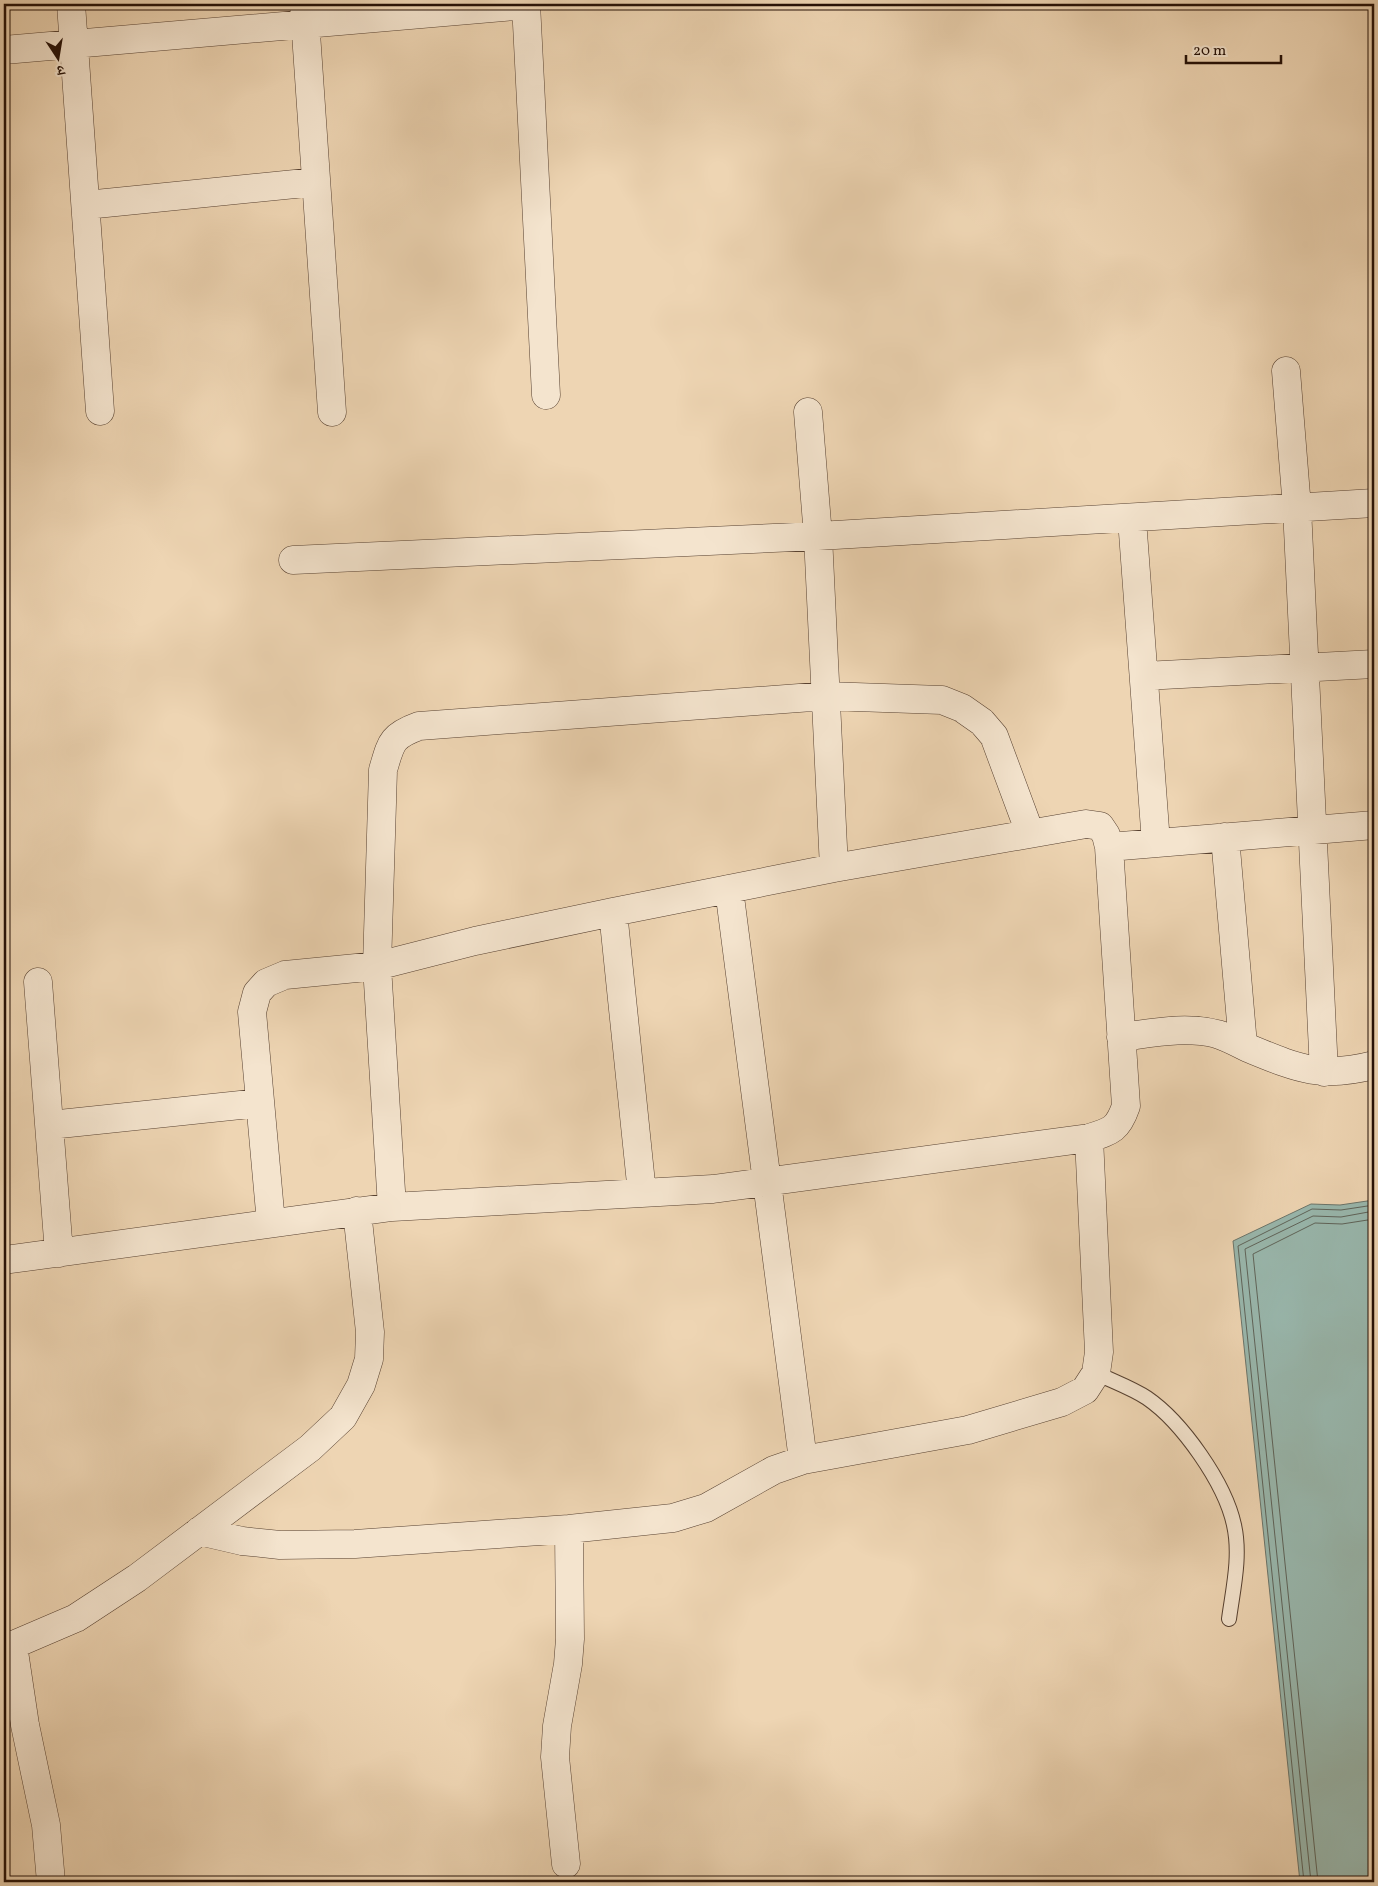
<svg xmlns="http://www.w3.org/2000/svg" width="1378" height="1886" font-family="Vollkorn,'Noto Serif Devanagari',serif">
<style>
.water{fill:#99b8ae;stroke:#6b756b}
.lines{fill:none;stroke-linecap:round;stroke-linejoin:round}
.shore{stroke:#5f645a;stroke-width:1}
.service-casing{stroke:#574131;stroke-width:16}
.minor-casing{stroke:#574131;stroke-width:29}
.service{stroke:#f4e4ce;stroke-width:14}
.minor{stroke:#f4e4ce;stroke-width:28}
</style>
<rect width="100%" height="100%" fill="#eed5b3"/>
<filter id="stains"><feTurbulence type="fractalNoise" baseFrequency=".004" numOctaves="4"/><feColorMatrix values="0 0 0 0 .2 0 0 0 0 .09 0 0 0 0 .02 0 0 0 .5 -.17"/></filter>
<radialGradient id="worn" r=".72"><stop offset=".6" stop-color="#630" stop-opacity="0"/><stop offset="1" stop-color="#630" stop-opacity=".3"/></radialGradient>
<path class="water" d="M1374 1200V1882H1300L1233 1241 1311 1204 1340 1205Z"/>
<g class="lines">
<path class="shore" d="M1304 1882 1238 1246 1312 1209 1341 1210 1374 1205
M1311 1882 1245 1249 1313 1216 1341 1217 1374 1211
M1318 1882 1253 1254 1315 1223 1342 1224 1374 1219"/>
<g class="service-casing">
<path id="service" d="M1096 1373C1112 1381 1132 1388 1147 1398 1182 1422 1225 1483 1234 1525 1241 1556 1233 1589 1229 1619"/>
</g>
<g class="minor-casing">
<path id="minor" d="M71 4 100 411
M304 4 332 412
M526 4 546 395
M4 50 526 5
M86 205 315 182
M1286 371 1297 508 1324 1072
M808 412 818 536 834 868
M1132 519 1156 843
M293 560 818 536 1374 503
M1144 676 1374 664
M1225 837 1243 1045
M1109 847 1374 825
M729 889 803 1460
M613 912 642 1193
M38 982 59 1253
M1121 1037C1153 1033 1185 1026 1217 1034 1227 1037 1238 1043 1248 1048 1297 1068 1320 1079 1374 1065
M50 1125 260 1103
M392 1207 377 966 383 770C391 743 391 736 419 726L826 696 942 700 962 708 982 722 994 736 1030 833
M4 1260 392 1207 713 1189 1089 1138C1112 1131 1118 1129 1126 1106L1109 847 1106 835 1100 826 1086 824 834 868 613 912 475 941 377 966 285 975 266 983 257 993 252 1012 271 1223
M199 1531 242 1541 280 1545 355 1544 569 1529 673 1518 706 1508 774 1470 803 1460 968 1430 1062 1402 1085 1390 1096 1373 1099 1352 1089 1138
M4 1645H13L76 1618 137 1578 310 1448 343 1417 361 1385 369 1359 370 1332 357 1211
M13 1645 25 1725 46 1825 51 1882
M566 1864 555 1757 557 1726 568 1664 570 1639 569 1529"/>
</g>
<use href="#service" class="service"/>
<use href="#minor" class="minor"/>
</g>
<rect width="1378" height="1886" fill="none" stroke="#eed5b3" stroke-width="20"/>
<rect x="5" y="5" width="1368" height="1876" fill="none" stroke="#251006" stroke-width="2.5"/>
<rect x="10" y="10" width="1358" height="1866" fill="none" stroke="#251006"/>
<g transform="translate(58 58) rotate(168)" stroke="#f4e4ce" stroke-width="4" paint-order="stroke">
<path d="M0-4L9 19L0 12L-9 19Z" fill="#251006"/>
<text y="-8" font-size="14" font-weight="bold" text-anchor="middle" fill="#251006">उ</text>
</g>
<path d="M1186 55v8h95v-8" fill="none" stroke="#251006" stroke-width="2.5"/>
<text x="1193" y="55" font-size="15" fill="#251006" stroke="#f4e4ce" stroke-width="4" paint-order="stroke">20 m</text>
<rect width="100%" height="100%" filter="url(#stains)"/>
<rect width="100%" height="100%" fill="url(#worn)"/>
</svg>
